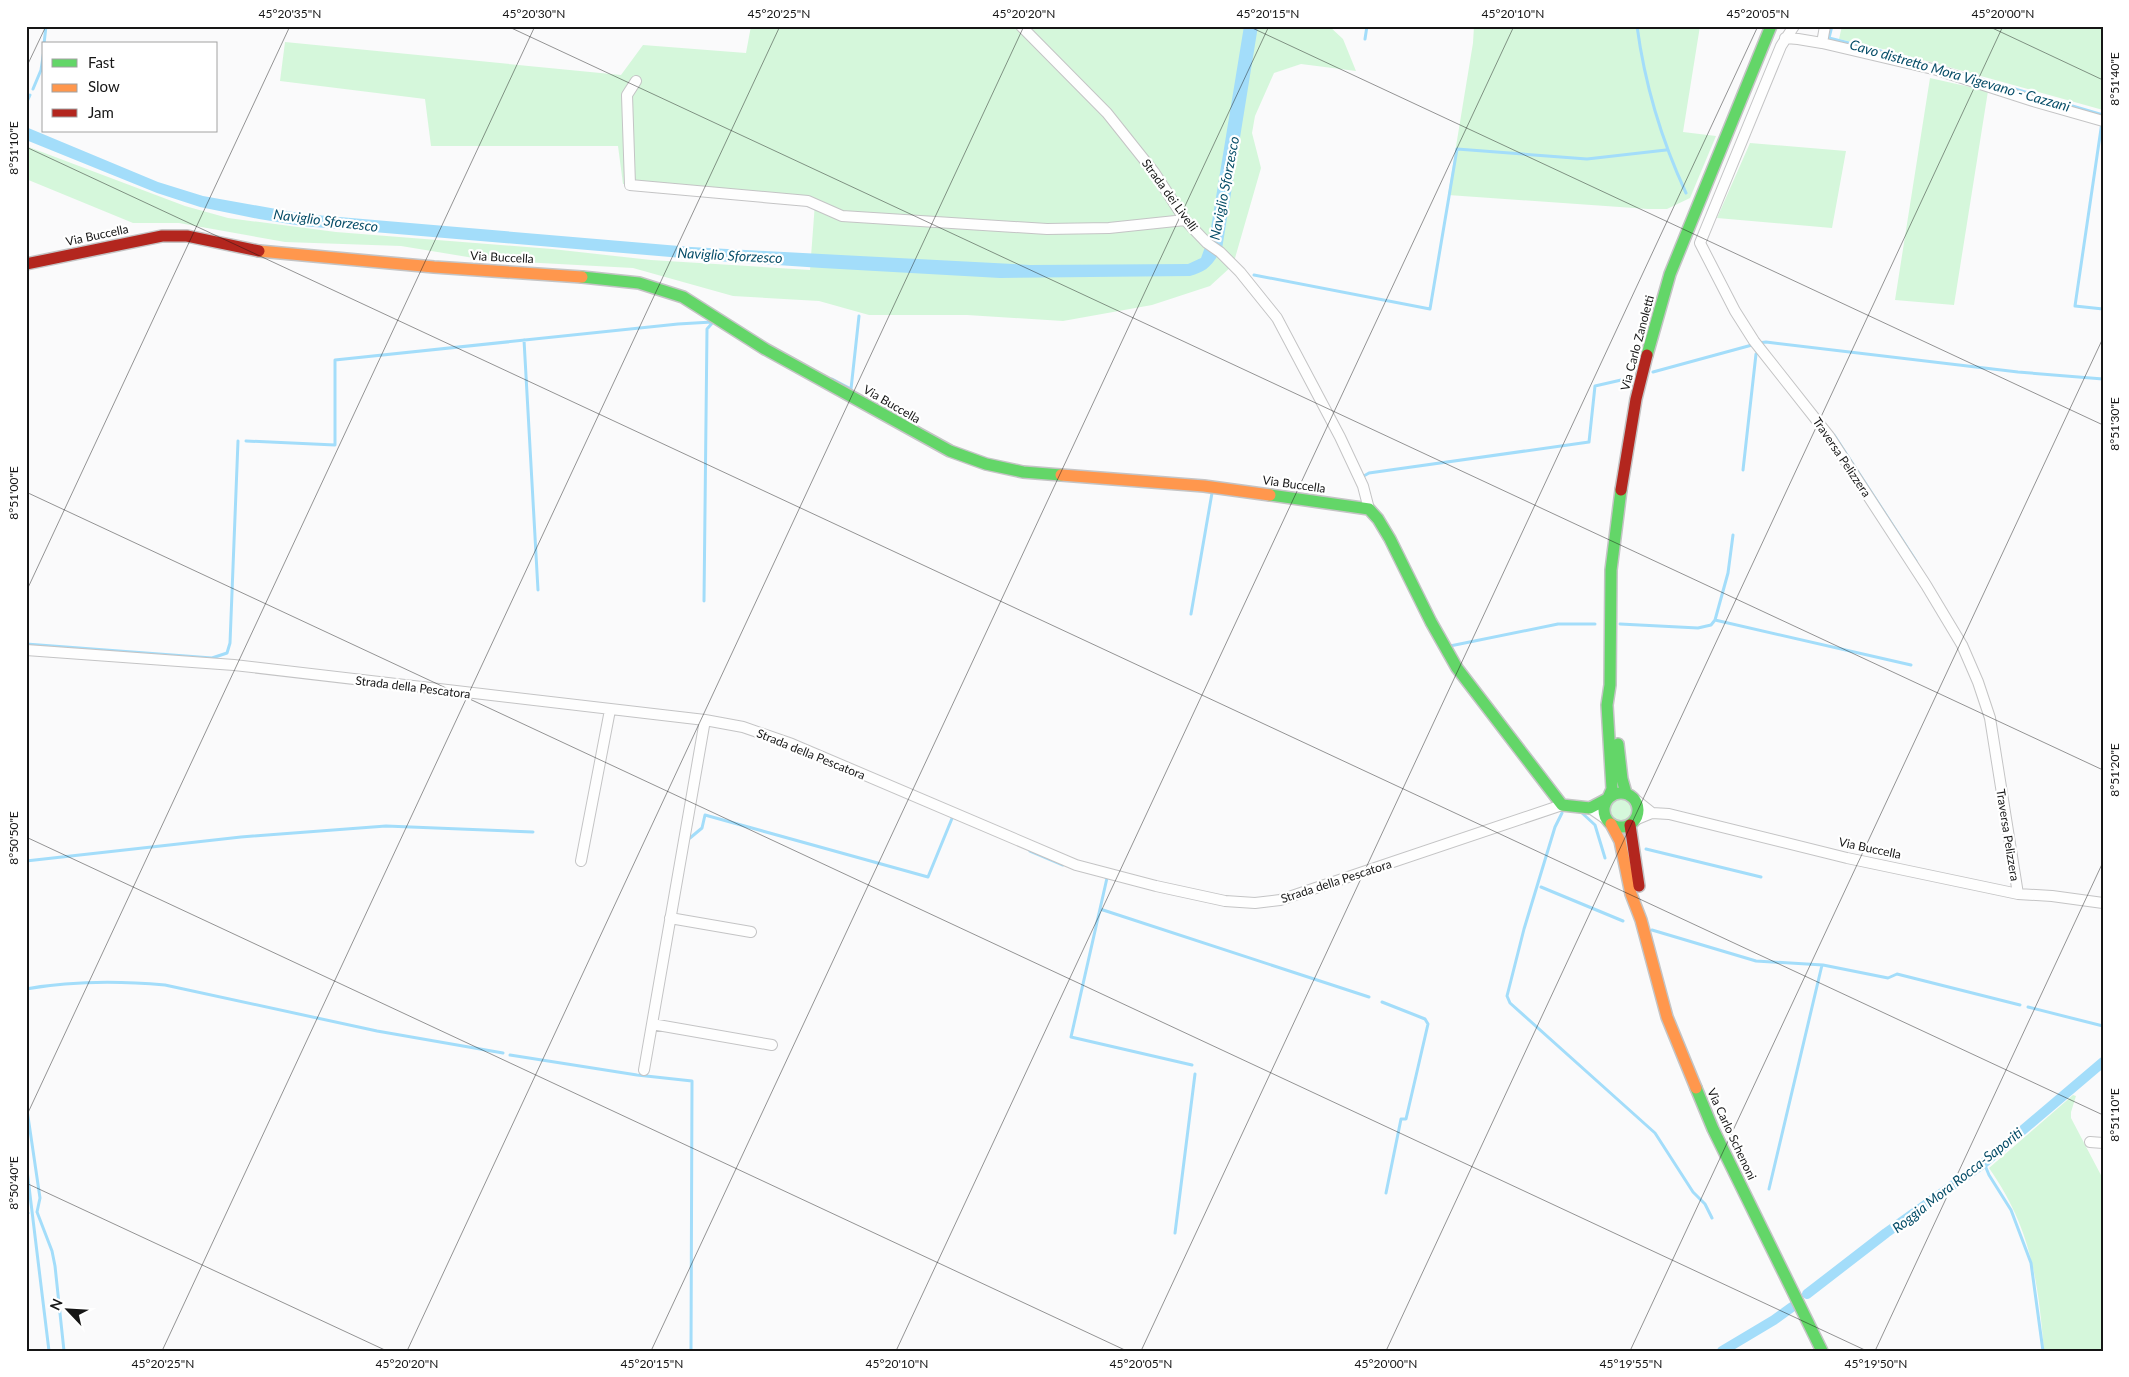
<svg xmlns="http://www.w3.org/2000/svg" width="2129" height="1377" font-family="Lato,sans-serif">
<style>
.green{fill:#d5f7db}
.water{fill:#a3ddfa}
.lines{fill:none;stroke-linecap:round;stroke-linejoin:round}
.stream{stroke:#a3ddfa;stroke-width:3}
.canal{stroke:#a3ddfa;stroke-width:10}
.street-casing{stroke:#c4c4c5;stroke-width:12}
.fast-casing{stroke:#c4c4c5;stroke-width:14}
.slow-casing{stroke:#c4c4c5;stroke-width:14}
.jam-casing{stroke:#c4c4c5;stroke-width:14}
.street{stroke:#fefefe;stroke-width:10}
.fast{stroke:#63d668;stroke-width:11}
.slow{stroke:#ff974d;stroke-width:11}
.jam{stroke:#b3261e;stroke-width:11}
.ticks{fill:none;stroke:#161616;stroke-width:1;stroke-opacity:0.45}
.labels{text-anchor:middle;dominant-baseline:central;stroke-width:4.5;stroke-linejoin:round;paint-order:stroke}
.street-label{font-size:12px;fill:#161616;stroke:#fff}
.water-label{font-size:14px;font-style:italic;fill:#064d68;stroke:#fff}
.neatline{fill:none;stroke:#161616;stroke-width:2}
.ticks-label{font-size:12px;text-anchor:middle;fill:#161616}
</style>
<rect width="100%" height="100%" fill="#fafafb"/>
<path class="green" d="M751 26H1329L1343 39 1356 71 1301 64 1274 73 1255 116 1252 133 1261 168 1233 265 1210 286 1152 305 1063 321 967 315H869L819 301 733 296 633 268 486 260 401 246 285 242 179 223H133L26 179V146L185 206 228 218 336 232 552 249 651 260 810 270 815 203 623 184 618 146H431L425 99 280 81 285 42 621 75 643 45 746 53Z
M1474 26H1700L1683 132 1716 136 1690 198 1667 209H1648L1448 195 1473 43Z
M1842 26H2103V110L1887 50 1839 39Z
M1930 78 1988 91 1954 305 1895 300Z
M1750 143 1846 151 1832 228 1717 218Z
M1610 810a12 12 0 1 1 24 0a12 12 0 1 1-24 0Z
M2073 1095 2076 1096 2071 1112V1118L2103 1179V1351H2044C2038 1280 2031 1228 1989 1168Z"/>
<path class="water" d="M1244 26H1258L1222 249 1209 240Z
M26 127 158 182 203 196 304 214 691 247 765 251 1030 265 1188 264 1201 258 1205 247 1218 255C1210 268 1204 272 1190 276L1000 278 822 268 730 262 302 226 259 219 200 207 157 193 26 140Z"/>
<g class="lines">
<path class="stream" d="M1637 26C1645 86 1661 139 1686 193
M1832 26 1829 38 1920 61
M1365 39 1367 26
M44 44 46 26
M1964 74 2103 115
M33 89 41 70 44 50
M26 104 30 95
M2102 122 2075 306 2103 309
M1254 275 1430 309 1457 149 1587 159 1666 150
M524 340 538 590
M1758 343 1766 342 2018 372 2103 379
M1653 372 1752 345
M832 379 851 389 859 316
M1834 435 1916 561
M246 441 335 445V360L678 324 712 322
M1743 470 1756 354 1758 353
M1362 477 1369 473 1589 442 1595 386 1630 378
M704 601 707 329 714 321
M1191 614 1212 493
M1715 620 1911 665
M1620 624 1698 628 1711 625 1715 620 1728 573 1733 535
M26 644 212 658 227 653 230 643 238 441
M1450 646 1558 624H1595
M1581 812 1595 825 1605 858
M1562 813 1555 827 1524 929 1507 996 1510 1003 1655 1133 1693 1192 1705 1204 1712 1218
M690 838 702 828 705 815 928 877 953 816
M1646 849 1761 877
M1030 851 1063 865
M26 861 241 837 386 826 533 832
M1105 877 1107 878 1071 1037 1192 1065
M1541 887 1623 921
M1100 909 1369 997
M1652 930 1756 961 1823 965 1888 978 1897 974 2020 1005
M26 989C71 981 120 981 165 985L377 1031 503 1053
M1382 1002 1425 1019 1428 1024 1406 1119H1401L1386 1193
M2028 1007 2103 1026
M510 1055 637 1075 692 1081 691 1351
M26 1103 40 1198 37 1212
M26 1162 49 1351
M1984 1163 1989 1175 2011 1210 2031 1263 2043 1351
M1769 1189 1822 965
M37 1212 52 1251 55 1266 64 1351
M26 1214 28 1213
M1175 1233 1195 1074"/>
<path class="canal" d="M1807 1294 1886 1233 1984 1163 2103 1062
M1722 1351 1774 1320 1792 1307"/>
<g class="street-casing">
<path id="street" d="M1021 26 1107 113 1154 172 1185 220 1207 243 1220 252 1240 272 1277 318 1340 437 1363 486 1369 509
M1794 26 1781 46 1700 243 1735 311 1754 341 1829 436 1926 585 1962 645 1978 682 1990 718 2018 894
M1785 38 1798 39 1822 43 1937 70 2033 101 2103 121
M1822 43 1825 26
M636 81 627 95 630 185 808 201 842 216 1047 229 1109 228 1185 220
M26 650 234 665 705 720 743 727 792 744 1076 865 1156 886 1225 901 1255 903 1280 900 1562 805
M1637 801 1652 813 1669 814 1847 858 2018 894 2052 896 2103 903
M1590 808 1606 819
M1635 820 1652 813
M581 861 610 710
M670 918 751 932
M652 1024 772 1045
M644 1070 705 720
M2090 1142 2103 1143"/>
</g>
<g class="fast-casing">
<path id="fast" d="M582 277 639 283 683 297 765 349 950 451 986 464 1023 472 1061 475
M1647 355 1670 274 1771 26
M1270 495 1369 509 1378 519 1390 539 1431 622 1457 668 1562 805 1590 808 1607 799
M1618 744 1622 779 1626 793
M1604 810a17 17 0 1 1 34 0a17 17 0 1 1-34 0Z
M1608 798 1612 789 1607 705 1610 685 1611 570 1621 490
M1696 1088 1713 1129 1822 1351"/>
</g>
<g class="slow-casing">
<path id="slow" d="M259 251 434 267 582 277
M1061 475 1204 486 1270 495
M1611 824 1620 841 1631 894 1641 920 1667 1017 1696 1088"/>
</g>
<g class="jam-casing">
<path id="jam" d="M26 264 162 236H187L259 251
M1621 490 1636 399 1647 355
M1630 825 1639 886"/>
</g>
<use href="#street" class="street"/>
<use href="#fast" class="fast"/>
<use href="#slow" class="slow"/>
<use href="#jam" class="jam"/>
</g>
<path class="ticks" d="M507 26 2103 770M1248 26 2103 425M1988 26 2103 80M26 68 46 26M26 147 2103 1115M26 492 1867 1351M26 592 290 26M26 837 1127 1351M26 1117 535 26M26 1183 387 1351M162 1351 780 26M407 1351 1024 26M651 1351 1269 26M896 1351 1514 26M1141 1351 1758 26M1386 1351 2003 26M1630 1351 2103 338M1875 1351 2103 862"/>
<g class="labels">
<g class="street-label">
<text transform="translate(1170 195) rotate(54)">Strada dei Livelli</text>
<text transform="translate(97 235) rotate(-12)">Via Buccella</text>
<text transform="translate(502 257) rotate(3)">Via Buccella</text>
<text transform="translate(1637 343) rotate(-75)">Via Carlo Zanoletti</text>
<text transform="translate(892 404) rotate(30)">Via Buccella</text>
<text transform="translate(1842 457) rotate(56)">Traversa Pelizzera</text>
<text transform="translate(1294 484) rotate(8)">Via Buccella</text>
<text transform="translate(413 687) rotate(7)">Strada della Pescatora</text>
<text transform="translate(811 754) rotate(22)">Strada della Pescatora</text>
<text transform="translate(2008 835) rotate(81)">Traversa Pelizzera</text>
<text transform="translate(1870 848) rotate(12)">Via Buccella</text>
<text transform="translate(1336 881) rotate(-18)">Strada della Pescatora</text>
<text transform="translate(1732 1134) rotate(65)">Via Carlo Schenoni</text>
</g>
<g class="water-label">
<text transform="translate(1960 75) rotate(16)">Cavo distretto Mora Vigevano - Cazzani</text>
<text transform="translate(1224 188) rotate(-79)">Naviglio Sforzesco</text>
<text transform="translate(326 220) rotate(7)">Naviglio Sforzesco</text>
<text transform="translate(730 255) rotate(3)">Naviglio Sforzesco</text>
<text transform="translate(1957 1180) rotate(-38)">Roggia Mora Rocca-Saporiti</text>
</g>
</g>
<rect width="2129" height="1377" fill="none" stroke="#ffffff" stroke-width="55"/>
<rect x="42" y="42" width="175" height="90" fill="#ffffff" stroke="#a2a2a2"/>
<rect x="52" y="59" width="25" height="8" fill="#63d668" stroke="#a2a2a2"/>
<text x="88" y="68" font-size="15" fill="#161616">Fast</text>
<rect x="52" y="84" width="25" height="8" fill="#ff974d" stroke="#a2a2a2"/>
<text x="88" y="92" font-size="15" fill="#161616">Slow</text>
<rect x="52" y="109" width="25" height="8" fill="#b3261e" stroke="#a2a2a2"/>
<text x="88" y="118" font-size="15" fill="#161616">Jam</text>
<g transform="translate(68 1310) rotate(295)" stroke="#ffffff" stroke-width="4" paint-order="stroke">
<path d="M0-4L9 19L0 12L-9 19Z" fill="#161616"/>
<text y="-8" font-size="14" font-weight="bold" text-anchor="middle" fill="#161616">N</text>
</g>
<rect x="28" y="28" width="2074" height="1322" class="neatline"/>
<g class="ticks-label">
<text x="290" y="18">45°20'35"N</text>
<text x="534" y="18">45°20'30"N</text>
<text x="779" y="18">45°20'25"N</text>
<text x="1024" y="18">45°20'20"N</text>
<text x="1268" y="18">45°20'15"N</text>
<text x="1513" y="18">45°20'10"N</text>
<text x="1758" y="18">45°20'05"N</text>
<text x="2003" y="18">45°20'00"N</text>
<text transform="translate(2115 79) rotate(-90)" y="4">8°51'40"E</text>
<text transform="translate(14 148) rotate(-90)" y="4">8°51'10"E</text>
<text transform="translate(2115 424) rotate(-90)" y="4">8°51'30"E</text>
<text transform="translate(14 493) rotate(-90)" y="4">8°51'00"E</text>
<text transform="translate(2115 770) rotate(-90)" y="4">8°51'20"E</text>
<text transform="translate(14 838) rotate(-90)" y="4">8°50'50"E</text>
<text transform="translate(2115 1115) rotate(-90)" y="4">8°51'10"E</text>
<text transform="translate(14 1183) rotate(-90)" y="4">8°50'40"E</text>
<text x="163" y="1368">45°20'25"N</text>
<text x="407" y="1368">45°20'20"N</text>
<text x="652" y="1368">45°20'15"N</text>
<text x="897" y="1368">45°20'10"N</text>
<text x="1141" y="1368">45°20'05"N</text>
<text x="1386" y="1368">45°20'00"N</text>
<text x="1631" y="1368">45°19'55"N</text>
<text x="1876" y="1368">45°19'50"N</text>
</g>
</svg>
